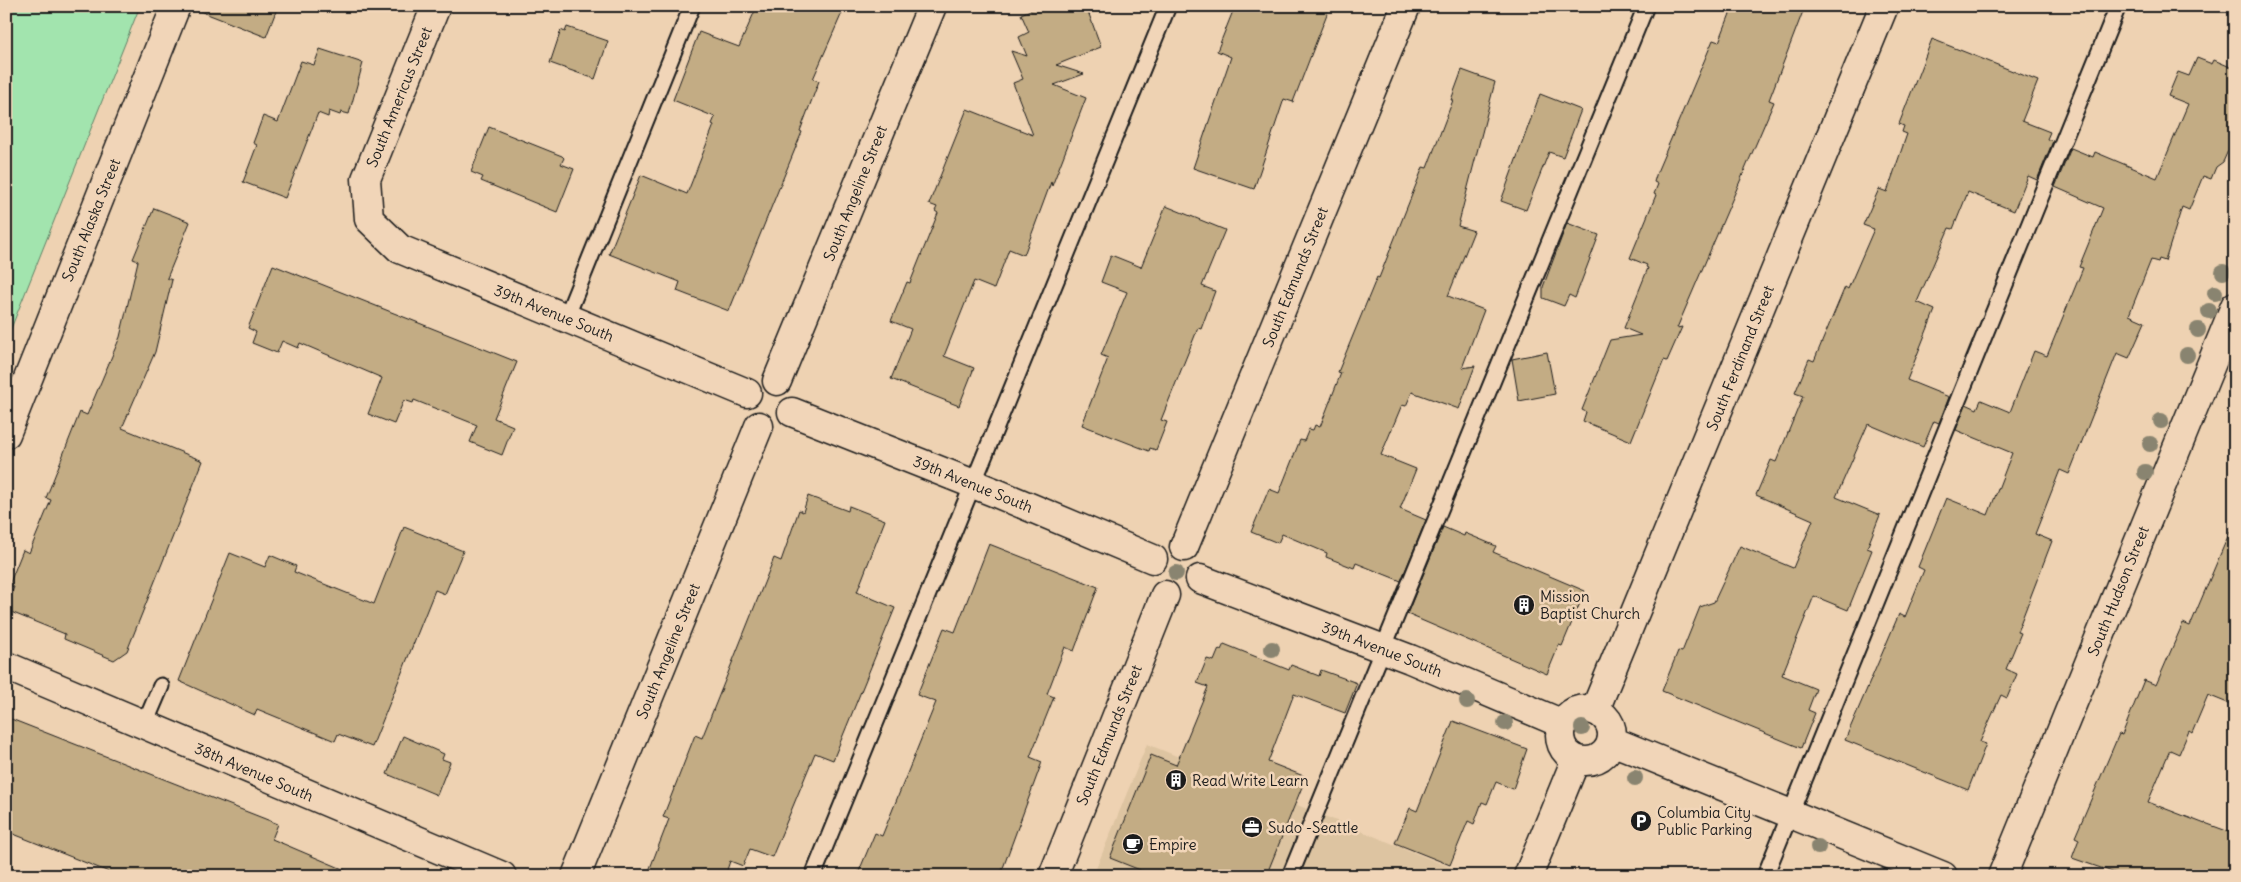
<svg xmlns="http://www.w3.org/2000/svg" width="2241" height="882" font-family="Delius,sans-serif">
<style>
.built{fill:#ddc4a1}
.green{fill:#a2e4ae;stroke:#5f8065}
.building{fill:#c3ac84;stroke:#1c1c1c}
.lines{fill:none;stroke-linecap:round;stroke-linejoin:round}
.service-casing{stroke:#1c1c1c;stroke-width:19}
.minor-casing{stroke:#1c1c1c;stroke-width:31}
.path{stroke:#1c1c1c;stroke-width:3;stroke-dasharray:4 4;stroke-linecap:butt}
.service{stroke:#f1d5b8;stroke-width:15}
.minor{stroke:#f1d5b8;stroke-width:28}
.tree{fill:#89846f}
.labels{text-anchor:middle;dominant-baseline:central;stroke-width:5;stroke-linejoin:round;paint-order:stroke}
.street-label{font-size:15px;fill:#1c1c1c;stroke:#f1d5b8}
.poi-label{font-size:15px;fill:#1c1c1c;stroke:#f1d5b8;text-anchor:start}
</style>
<rect width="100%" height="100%" fill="#eed2b2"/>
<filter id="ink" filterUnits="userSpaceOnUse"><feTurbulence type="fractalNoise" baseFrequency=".02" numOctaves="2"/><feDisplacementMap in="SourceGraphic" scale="10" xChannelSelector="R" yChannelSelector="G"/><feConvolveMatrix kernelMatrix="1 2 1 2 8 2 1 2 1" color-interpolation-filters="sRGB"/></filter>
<g filter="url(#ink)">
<path class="built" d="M1147 744 1472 876H1093Z"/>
<path class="green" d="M6 6H140L6 341Z"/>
<path class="building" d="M193 6H278L266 37 192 8Z
M757 6H845L813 79 819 81 800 131 802 132 729 311 677 291 680 282 609 254 641 175 687 194 714 125 712 124 715 117 673 100 699 32 739 47Z
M1040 6H1086L1101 47 1056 65 1084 74 1054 85 1086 98 1052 186 1051 182 1024 255 1009 249 994 289 974 281 944 356 974 368 959 406 891 379 911 329 891 321 907 282 910 283 938 213 935 211 937 207 929 204 967 109 1033 135 1013 83 1023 79 1011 51 1027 56 1019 37 1029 32 1021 14Z
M1235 6H1330L1293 102 1284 99 1254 189 1193 168 1231 57 1217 51Z
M1733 6H1805L1769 100 1774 102 1677 328 1682 327 1667 361 1664 360 1631 441 1583 421 1586 412 1582 410 1610 340 1641 335 1624 328 1648 268 1646 267 1647 265 1630 258 1656 195 1654 194 1658 184 1654 182 1657 172 1713 40 1719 42Z
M567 27 608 41 595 79 550 63 561 30 565 32Z
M1932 39 2038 81 2022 121 2050 132 2047 139 2053 141 2037 180 2028 176 2014 211 1968 192 1953 229 1949 228 1917 302 1935 310 1907 380 1949 397 1939 423 1934 421 1923 447 1868 424 1836 497 1880 515 1867 548 1872 550 1848 610 1814 596 1782 675 1816 689 1808 710 1815 713 1801 748 1662 691 1678 651 1682 652 1700 607 1714 602 1740 546 1793 568 1813 520 1756 495 1771 460 1776 462 1803 396 1795 393 1809 359 1814 361 1845 287 1848 289 1874 229 1863 225 1879 189 1887 192 1907 134 1902 132 1904 126 1899 124Z
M320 49 363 63 349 114 341 112 340 115 329 111 328 117 318 113 285 198 243 182 257 145 253 143 263 116 278 122 301 61 314 65Z
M2197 58 2212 64 2214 60 2235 69V135L2223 162 2216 167 2211 179 2203 176 2189 210 2182 207 2165 261 2159 259 2158 262 2151 260 2129 315 2145 322 2129 358 2117 353 2069 474 2060 470 2035 534 2052 541 2017 632 2021 633 2006 669 2017 674 2007 698 2001 695 1980 742 1986 744 1968 790 1845 740 1899 614 1905 617 1924 570 1918 567 1946 498 1988 515 2012 453 1956 430 1966 404 1977 409 1981 400 2010 412 2034 351 2047 356 2083 268 2079 267 2103 208 2055 187 2071 148 2093 157 2095 152 2157 178 2188 104 2168 96 2178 72 2189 76Z
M1462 70 1495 82 1458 226 1474 231 1448 296 1484 310 1462 368 1475 366 1459 409 1412 392 1406 406 1402 405 1401 407 1381 455 1416 469 1400 509 1426 520 1401 581 1356 563 1354 568 1326 557 1327 553 1282 534 1278 543 1251 532 1269 489 1279 493 1300 440 1304 441 1309 429 1313 430 1315 425 1320 427 1341 373 1338 372 1377 277 1379 278 1423 167 1427 168 1453 100H1451Z
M1540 94 1581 110 1563 157 1549 152 1526 210 1501 201Z
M489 127 562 156 564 158 561 164 574 169 557 212 481 181 483 177 471 172Z
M1166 206 1225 230 1202 286 1215 291 1201 329 1198 328 1161 420 1167 422 1156 450 1150 448 1149 451 1082 425 1108 358 1101 355 1127 292 1101 282 1111 255 1141 267Z
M154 208 190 222 167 278 172 280 155 352 122 428 203 461 127 651 114 660 64 639 65 634 6 610V607L14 587 9 585 23 550 29 553 51 500 46 498 80 412 87 415 120 337 138 261 133 259Z
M1567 223 1599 235 1575 298 1569 295 1564 306 1543 298V287Z
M273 265 517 362 494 418 513 426 502 455 470 442 477 425 414 400 413 403 404 400 394 424 368 414 382 378 300 343 298 348 282 341 277 353 252 343 256 332 248 328Z
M1547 352 1555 394 1519 401 1512 359Z
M808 496 848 511 849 506 885 520 857 592 895 608 833 760 815 753 772 857 750 849 743 866 730 861 725 876H647L669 819 663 817 695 735 702 738 774 558 781 561 799 510 803 512Z
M2234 522 2235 706 2208 695 2192 733 2189 731 2179 754 2170 750 2148 802 2205 824V823L2235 834V876H2124L2072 858 2079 839 2075 837 2119 734 2122 735 2144 680 2156 685 2183 623 2190 626Z
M404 527 463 551 445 594 435 590 372 747 338 734 335 741 257 709 255 715 179 681 230 553 265 567 270 555 296 566 294 572 374 604Z
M1443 527 1464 536 1465 533 1496 546 1493 552 1585 591 1562 646 1559 645 1547 674 1407 614Z
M989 544 1098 587 1074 651 1065 647 1047 694 1054 697 1030 757 1042 762 1000 876H857L875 833 882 836 936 702 917 695 944 628 955 632Z
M1224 644 1289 670 1291 665 1319 676 1321 670 1357 683 1345 713 1294 694 1268 762 1306 777 1266 876H1155L1110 858 1151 755 1176 765 1208 687 1197 683 1207 659 1214 661 1219 649 1221 650Z
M6 717 278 824 272 839 359 876H119L6 831Z
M1453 721 1527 749 1513 789 1496 782 1487 804 1482 802 1474 824 1468 821 1450 865 1395 843 1410 808 1417 811Z
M403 736 444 754 442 759 450 762 437 795 387 774Z"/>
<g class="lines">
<g class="service-casing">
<path id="service" d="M566 318 692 6
M144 726 161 686
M813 876 1168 6
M1290 876 1646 6
M1765 876 2118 6"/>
</g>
<g class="minor-casing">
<path id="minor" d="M436 6 366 179 369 219 400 249 747 393
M777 381 932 6
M792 412 996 493 1153 559
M6 434 176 6
M1184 547 1406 6
M1200 579 1410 659 1563 724
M6 666 502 876
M1560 735a26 26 0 1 1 52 0a26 26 0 1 1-52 0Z
M1595 710 1884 6
M1612 741 1943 876
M576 876 759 426
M1053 876 1165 595
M1528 876 1576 759
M2002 876 2235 306"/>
</g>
<path class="path" d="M6 8 7 6
M6 156 11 183 6 216"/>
<use href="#service" class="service"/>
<use href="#minor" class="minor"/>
</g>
<g class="tree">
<circle cx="2223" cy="272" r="8"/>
<circle cx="2215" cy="293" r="8"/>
<circle cx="2209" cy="311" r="8"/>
<circle cx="2198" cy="330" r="8"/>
<circle cx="2187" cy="355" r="8"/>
<circle cx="2161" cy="421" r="8"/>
<circle cx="2150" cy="444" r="8"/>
<circle cx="2145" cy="472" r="8"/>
<circle cx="1176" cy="573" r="8"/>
<circle cx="1272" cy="649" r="8"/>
<circle cx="1467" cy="701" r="8"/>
<circle cx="1505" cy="723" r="8"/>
<circle cx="1582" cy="728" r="8"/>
<circle cx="1635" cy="778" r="8"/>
<circle cx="1818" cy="847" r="8"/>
</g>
</g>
<defs>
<g id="building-disc" transform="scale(1.125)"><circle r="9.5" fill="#1c1c1c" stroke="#f1d5b8"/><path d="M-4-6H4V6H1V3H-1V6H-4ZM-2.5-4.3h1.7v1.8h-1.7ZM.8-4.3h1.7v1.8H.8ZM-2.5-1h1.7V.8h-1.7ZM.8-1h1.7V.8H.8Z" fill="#fff"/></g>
<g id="parking-disc" transform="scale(1.125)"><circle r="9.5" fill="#1c1c1c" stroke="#f1d5b8"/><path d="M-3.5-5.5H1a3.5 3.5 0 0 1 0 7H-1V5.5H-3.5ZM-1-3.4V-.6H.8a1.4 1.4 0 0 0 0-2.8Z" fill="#fff"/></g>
<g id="office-disc" transform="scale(1.125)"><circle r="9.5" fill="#1c1c1c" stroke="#f1d5b8"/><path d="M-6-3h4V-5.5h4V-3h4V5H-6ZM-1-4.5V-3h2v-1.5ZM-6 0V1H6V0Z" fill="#fff"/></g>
<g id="cafe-disc" transform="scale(1.125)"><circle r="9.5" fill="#1c1c1c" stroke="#f1d5b8"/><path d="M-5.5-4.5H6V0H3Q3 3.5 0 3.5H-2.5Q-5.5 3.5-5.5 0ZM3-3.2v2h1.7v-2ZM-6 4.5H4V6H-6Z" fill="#fff"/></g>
</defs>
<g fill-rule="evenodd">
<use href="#building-disc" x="1524" y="605"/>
<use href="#building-disc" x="1176" y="780"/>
<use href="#parking-disc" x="1641" y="821"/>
<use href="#office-disc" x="1252" y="827"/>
<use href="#cafe-disc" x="1133" y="844"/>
</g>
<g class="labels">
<g class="street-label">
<text transform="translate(399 97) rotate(-68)">South Americus Street</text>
<text transform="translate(855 193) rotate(-68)">South Angeline Street</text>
<text transform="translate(91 220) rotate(-68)">South Alaska Street</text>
<text transform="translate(1295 277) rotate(-68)">South Edmunds Street</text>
<text transform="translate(554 313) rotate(22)">39th Avenue South</text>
<text transform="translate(1740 358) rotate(-68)">South Ferdinand Street</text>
<text transform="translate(973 484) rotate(22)">39th Avenue South</text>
<text transform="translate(2118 591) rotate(-68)">South Hudson Street</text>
<text transform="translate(1382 649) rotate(21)">39th Avenue South</text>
<text transform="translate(668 651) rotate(-68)">South Angeline Street</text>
<text transform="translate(1109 735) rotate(-68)">South Edmunds Street</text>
<text transform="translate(254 772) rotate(23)">38th Avenue South</text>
</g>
<g class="poi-label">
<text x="1540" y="596">Mission<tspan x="1540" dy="17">Baptist Church</tspan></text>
<text x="1192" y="780">Read Write Learn</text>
<text x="1657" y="812">Columbia City<tspan x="1657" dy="17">Public Parking</tspan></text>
<text x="1268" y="827">Sudo -Seattle</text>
<text x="1149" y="844">Empire</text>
</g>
</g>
<rect width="2241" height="882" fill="none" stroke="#f1d5b8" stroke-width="25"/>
<rect x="12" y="12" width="2216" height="857" fill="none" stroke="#1c1c1c" stroke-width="2" filter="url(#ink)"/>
</svg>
